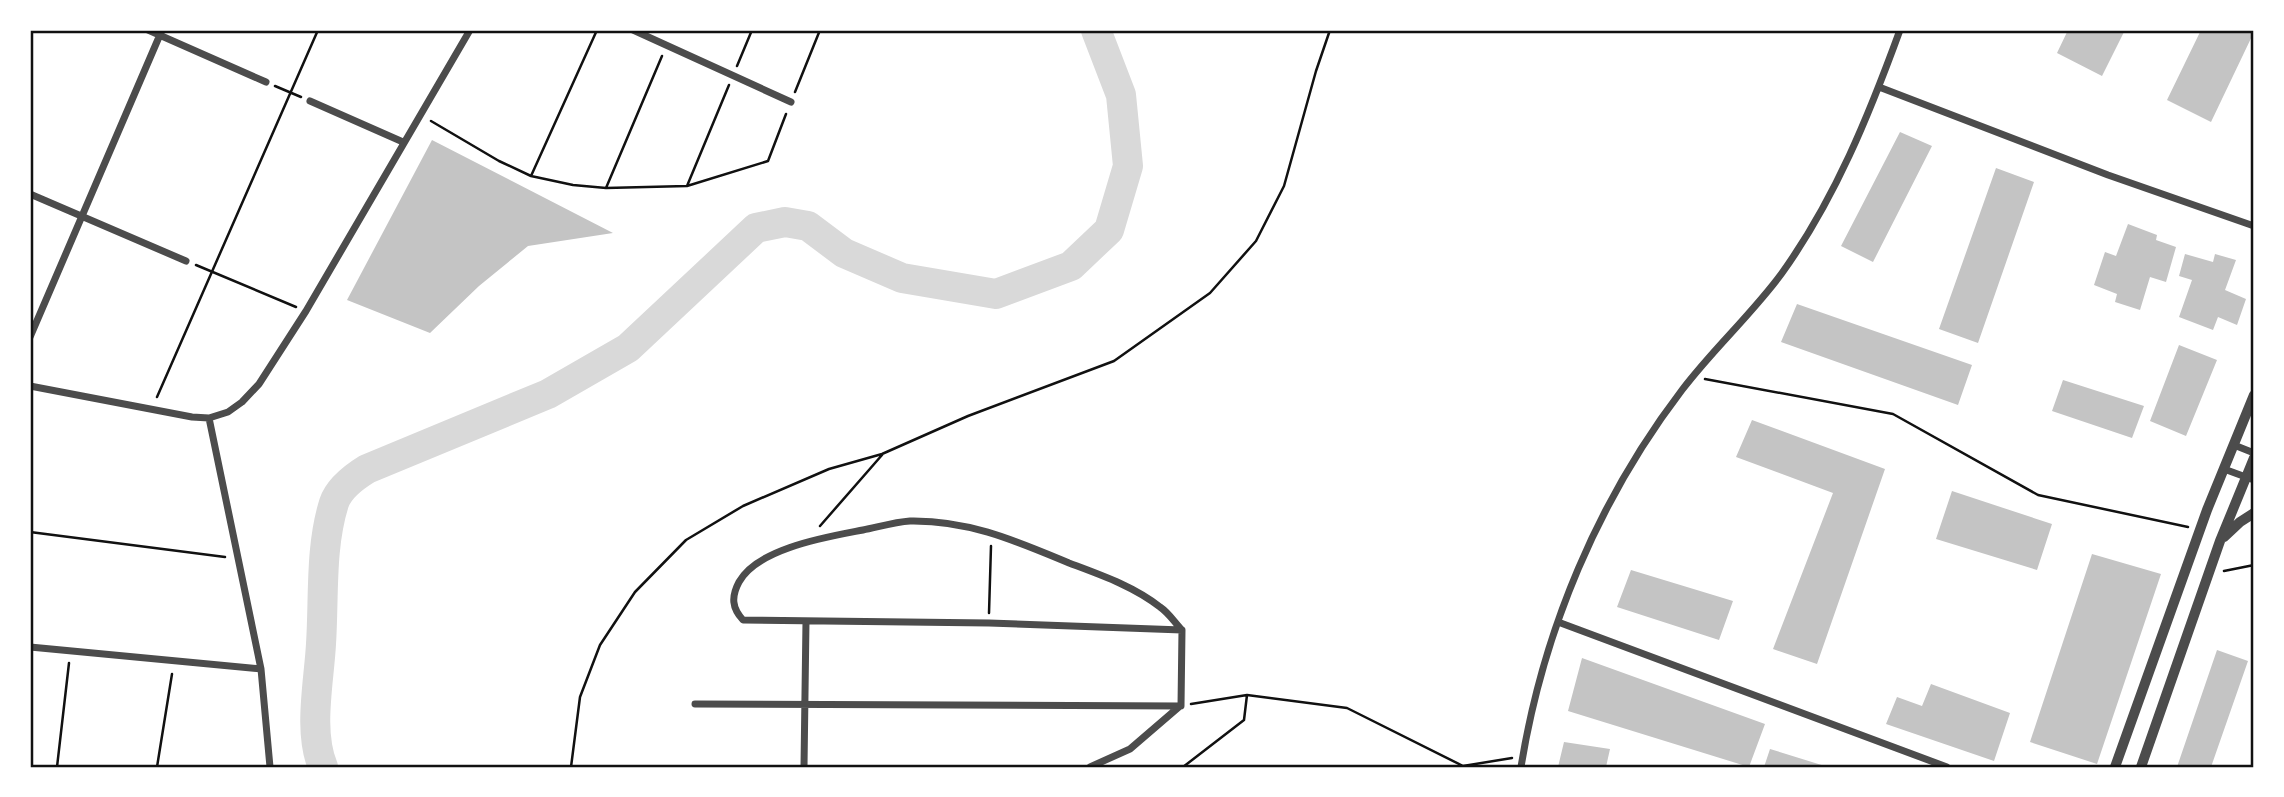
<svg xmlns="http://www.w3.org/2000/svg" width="2284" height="797" font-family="'Roboto Condensed',sans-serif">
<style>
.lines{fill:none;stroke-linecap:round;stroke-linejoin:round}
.river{stroke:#d9d9d9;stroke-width:30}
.building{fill:#c4c4c4}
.path{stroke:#111;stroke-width:2.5}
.minor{stroke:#4c4c4c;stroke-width:7}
.tertiary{stroke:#4c4c4c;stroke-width:10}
.neatline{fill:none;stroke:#111;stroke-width:2.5}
</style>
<rect width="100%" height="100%" fill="#fff"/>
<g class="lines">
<path class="river" d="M323 767C308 731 319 682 321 644 324 598 320 547 334 503 339 488 354 477 367 469L548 394 628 348 756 228 785 222 808 226 844 253 902 278 996 294 1071 266 1109 230 1128 166 1121 95 1096 30"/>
</g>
<path class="building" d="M2068 30H2125L2102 76 2057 53Z
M2201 30H2249L2254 32 2211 122 2167 100Z
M1900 132 1932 146 1873 262 1841 246Z
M432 140 613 233 528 246 479 286 430 333 347 300Z
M1996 168 2034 182 1978 343 1939 329Z
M2128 224 2157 235 2156 240 2176 247 2166 282 2150 277 2140 310 2115 302 2117 294 2094 285 2105 252 2116 256Z
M2185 254 2213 262 2215 254 2236 260 2225 290 2246 299 2237 325 2218 317 2213 330 2179 317 2192 280 2179 276Z
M1797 304 1972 365 1958 405 1781 342Z
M2179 345 2217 360 2186 436 2150 421Z
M2063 380 2144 406 2132 438 2052 411Z
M1752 420 1885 469 1817 664 1773 649 1833 493 1736 457Z
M1952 491 2052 524 2037 570 1936 539Z
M2092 554 2161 574 2097 764 2030 742Z
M1631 570 1733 601 1719 640 1617 607Z
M2217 650 2248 661 2211 767H2177Z
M1582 658 1765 724 1749 767 1568 711Z
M1931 684 2010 713 1994 761 1886 724 1897 697 1922 706Z
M1564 742 1610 749 1606 767H1558Z
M1770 749 1828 767H1764Z"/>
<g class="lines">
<path class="path" d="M737 66 752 30
M275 86 301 97
M795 92 820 30
M431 121 499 161 531 176 573 185 606 188 687 186 768 161 786 114
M531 176 597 30
M687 186 729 85
M606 188 662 56
M196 265 296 307
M1705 379 1893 414 2038 495 2188 527
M157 397 318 30
M820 526 882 455
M30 532 225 557
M2224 571 2254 565
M989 613 991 546
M1247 695 1347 708 1463 766 1512 758
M57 767 69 663
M157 767 172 674
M571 767 580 697 600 645 635 592 686 540 743 506 829 469 882 454 968 416 1114 361 1210 293 1256 241 1284 186 1316 71 1330 30
M1183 767 1244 720 1247 695 1191 704"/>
<path class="minor" d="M148 30 266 82
M633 30 791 102
M1879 87 2108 175 2254 226
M310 101 403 142
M30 194 186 261
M30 337 162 30
M30 386 192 417 209 418 228 412 242 402 259 384 306 311 470 30
M209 418 261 669 270 767
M2234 445 2254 453
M2224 469 2254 480
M1558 622 1947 767
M30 647 261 669
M695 704 1181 706
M1181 706 1182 630C1175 623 1169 613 1160 607 1133 586 1101 575 1069 563 1016 541 969 520 910 521 895 522 878 527 863 530 827 537 758 548 739 582 731 597 732 608 743 620L989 623 1182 630
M804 767 806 621
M1090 767 1130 749 1180 706
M1521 767C1543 631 1598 500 1682 390 1713 349 1752 314 1782 273 1835 199 1869 115 1900 30"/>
<path class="tertiary" d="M2224 537 2240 522 2254 513
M2115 767 2207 510 2254 395
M2141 767 2220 541 2254 458"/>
</g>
<rect width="2284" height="797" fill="none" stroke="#ffffff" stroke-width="63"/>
<rect x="32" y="32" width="2220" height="734" class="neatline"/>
</svg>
